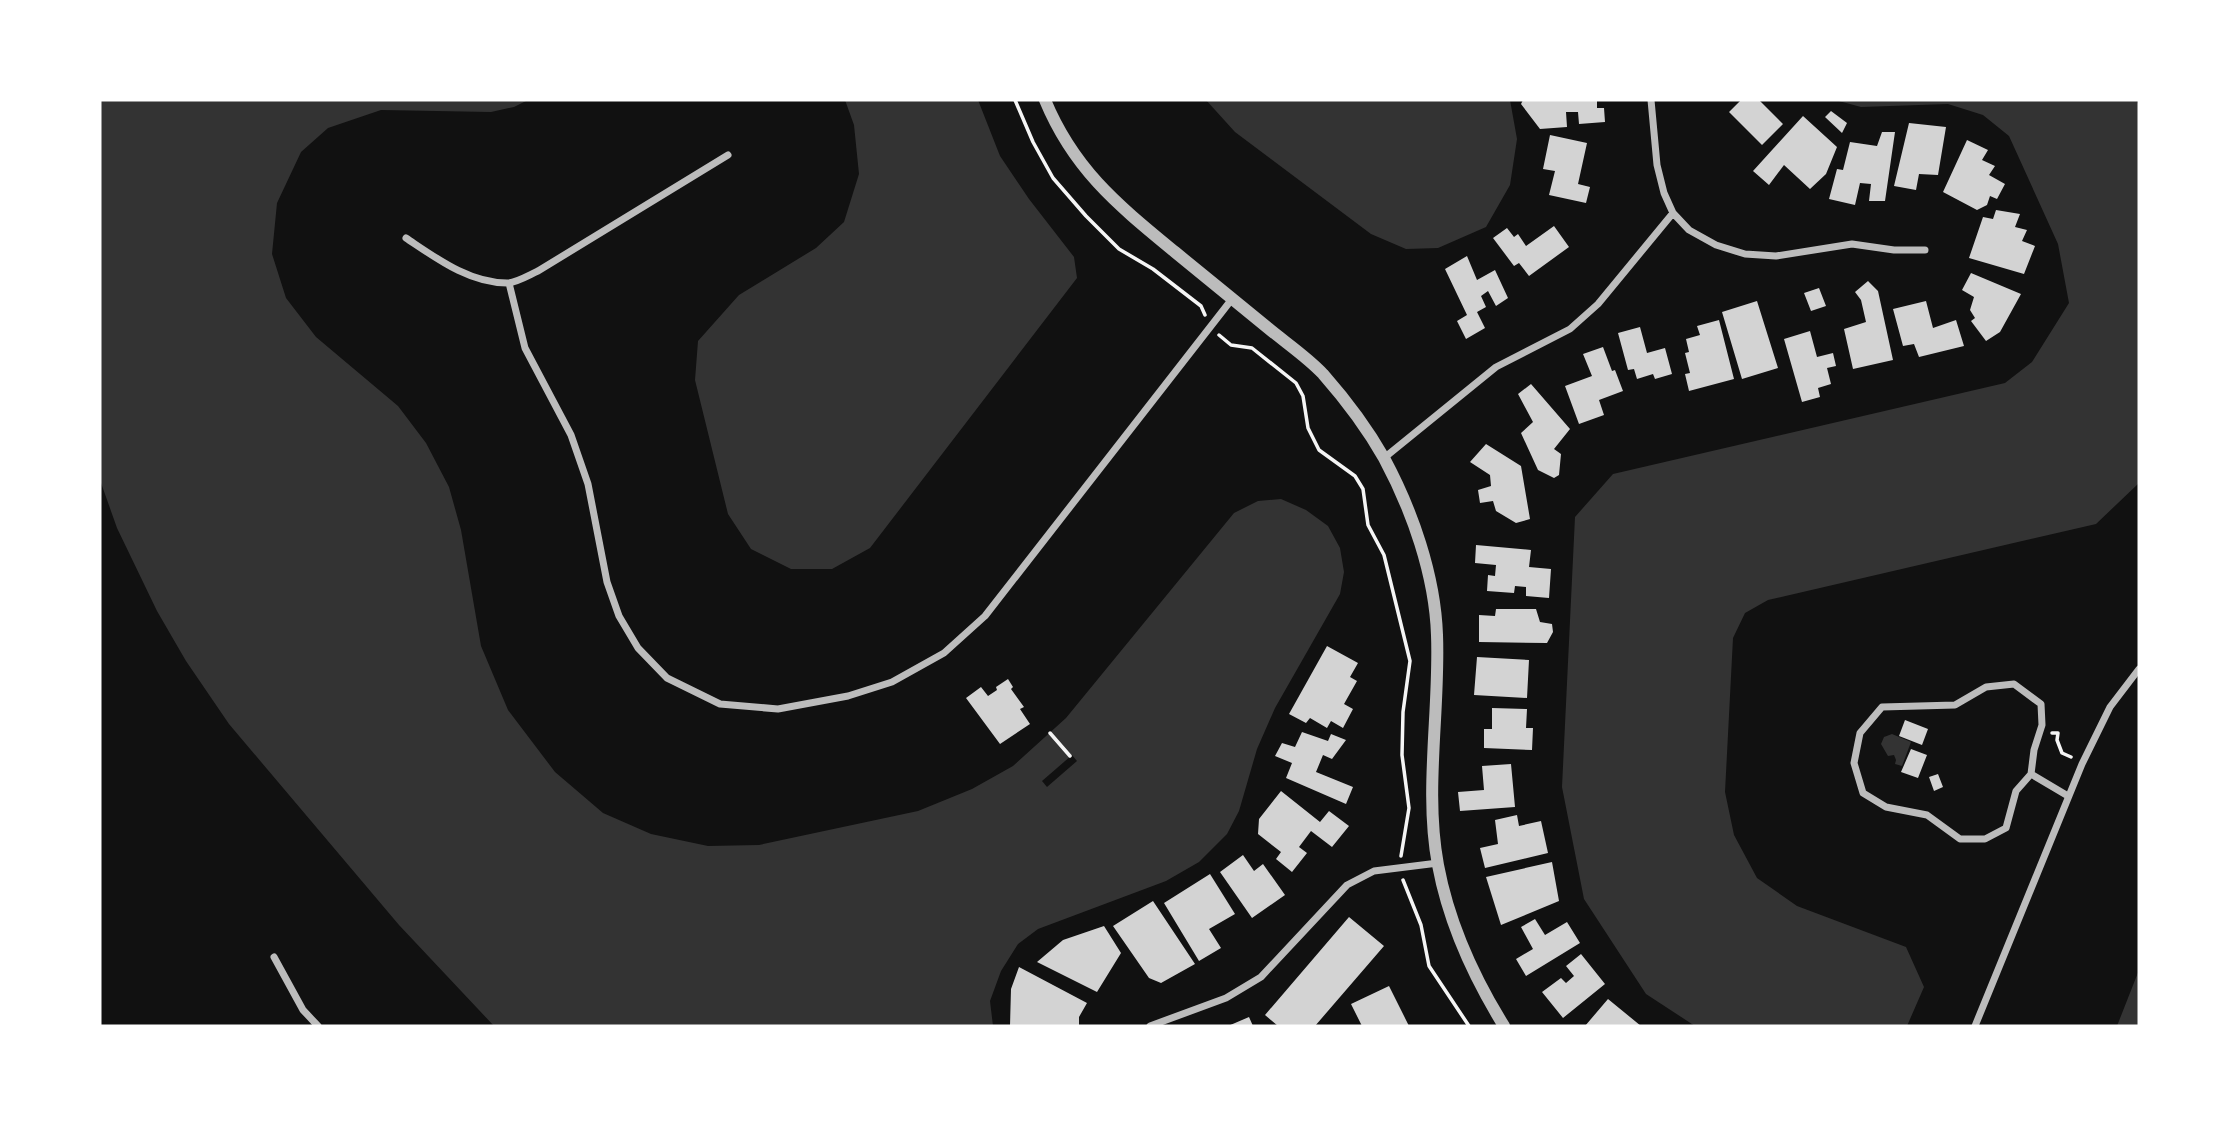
<svg xmlns="http://www.w3.org/2000/svg" width="2239" height="1126" font-family="'Varela Round',sans-serif">
<style>
.water{fill:#333}
.pier{fill:#111}
.building{fill:#d3d3d3}
.lines{fill:none;stroke-linecap:round;stroke-linejoin:round}
.path{stroke:#f5f5f5;stroke-width:3.5}
.minor{stroke:#bcbcbc;stroke-width:7}
.tertiary{stroke:#bcbcbc;stroke-width:12}
</style>
<rect width="100%" height="100%" fill="#111"/>
<path class="water" d="M100 100H528L514 107 491 112 381 110 328 128 301 152 277 203 272 254 286 298 316 337 398 406 426 443 449 487 461 530 481 646 508 710 555 772 603 813 651 834 708 846 759 845 918 811 972 789 1013 766 1066 718 1234 513 1258 501 1281 499 1306 510 1328 526 1340 548 1344 572 1340 594 1275 708 1257 749 1239 811 1227 834 1199 862 1166 881 1038 929 1018 944 1001 971 990 1001 993 1026H494L399 925 229 724 186 661 157 611 117 528 100 480Z
M845 100H978L1000 156 1029 199 1074 257 1077 278 870 548 832 569H791L751 549 728 514 695 380 698 341 739 295 816 248 844 222 859 174 854 125Z
M1206 100H1510L1517 139 1510 185 1486 227 1438 248 1406 249 1371 234 1235 132Z
M1835 100H2136L2139 106V483L2096 524 1768 600 1745 613 1733 638 1725 792 1734 835 1757 878 1797 906 1906 947 1924 987 1907 1026H1695L1646 994 1584 899 1562 787 1575 517 1613 474 2005 383 2032 362 2069 303 2058 244 2009 136 1983 115 1948 104 1861 107Z
M1892 734 1911 742 1902 766 1895 764 1896 760 1894 755 1888 756 1881 744 1884 737Z
M2139 970V1026H2117Z"/>
<path class="pier" d="M1072 755 1077 761 1047 787 1042 781Z"/>
<path class="building" d="M1523 100H1597V108H1604L1605 122 1579 124 1578 112H1566L1567 127 1540 129 1521 104Z
M1741 100H1759L1783 124 1762 145 1729 112Z
M1831 111 1847 123 1842 133 1825 117Z
M1803 116 1837 147 1826 174 1810 189 1784 165 1769 185 1753 171Z
M1909 123 1946 127 1938 175 1919 174 1916 190 1894 186Z
M1882 132H1895L1885 201H1869L1871 184 1860 183 1855 205 1829 199 1837 169 1843 170 1850 142 1877 146Z
M1550 135 1587 143 1578 184 1590 187 1586 203 1549 195 1555 171 1543 169Z
M1967 140 1988 150 1982 160 1995 166 1989 175 2005 184 1997 199 1990 196 1987 205 1977 210 1943 192Z
M1996 210 2020 214 2015 227 2027 230 2022 241 2035 246 2024 274 1969 258 1983 217 1993 219Z
M1554 226 1569 247 1529 276 1519 263 1514 266 1493 238 1507 228 1514 237 1518 234 1526 246Z
M1467 256 1477 280 1495 270 1508 298 1496 306 1488 291 1481 296 1486 307 1477 312 1485 328 1466 339 1457 321 1467 315 1445 269Z
M1971 273 2021 294 2000 332 1986 341 1971 321 1975 318 1970 310 1974 297 1962 290Z
M1868 281 1878 291 1893 360 1853 369 1844 329 1866 322 1861 300 1855 292Z
M1819 288 1826 306 1811 311 1804 293Z
M1757 301 1778 368 1742 379 1722 312Z
M1926 301 1933 328 1956 320 1964 346 1919 357 1914 344 1903 346 1893 309Z
M1719 320 1734 379 1689 391 1685 374 1690 373 1685 353 1689 352 1686 339 1700 335 1697 326Z
M1640 327 1647 353 1665 348 1672 374 1655 379 1653 374 1637 379 1634 369 1628 370 1618 333Z
M1810 331 1817 357 1833 353 1836 366 1827 368 1831 384 1818 388 1820 397 1802 402 1784 339Z
M1603 347 1612 371 1615 370 1623 391 1599 400 1604 415 1579 424 1565 386 1592 376 1583 354Z
M1531 384 1570 429 1554 449 1561 454 1559 475 1554 478 1538 470 1521 433 1533 422 1518 394Z
M1486 444 1521 466 1530 519 1516 523 1496 511 1493 501 1480 503 1478 490 1491 486 1490 475 1470 462Z
M1476 545 1531 550 1529 567 1551 569 1549 598 1526 596V587L1515 586 1514 593 1487 591 1488 575 1495 576 1496 565 1475 563Z
M1496 609H1536L1540 622 1552 624 1553 632 1547 643 1479 642V615L1495 616Z
M1327 646 1358 663 1350 677 1357 681 1344 704 1353 709 1343 728 1331 721 1327 728 1310 718 1306 723 1289 714Z
M1477 657 1529 660 1527 698 1474 695Z
M1008 679 1013 687 1011 689 1024 707 1020 709 1030 724 1000 744 966 698 981 687 988 696 997 690 996 687Z
M1492 708 1527 709 1526 728H1533L1532 750 1484 748V729H1492Z
M1905 720 1928 729 1922 745 1899 736Z
M1302 732 1328 741 1331 734 1346 740 1332 759 1323 755 1316 772 1353 787 1346 804 1286 778 1292 763 1275 756 1282 743 1295 747Z
M1911 749 1927 755 1918 778 1901 772Z
M1511 764 1515 807 1460 811 1458 792 1484 790 1482 766Z
M1938 774 1943 787 1934 791 1929 777Z
M1281 791 1320 822 1329 811 1349 826 1332 847 1311 831 1299 847 1307 853 1292 872 1276 859 1281 852 1258 834 1259 819Z
M1517 815 1519 826 1541 821 1548 853 1485 868 1480 848 1498 844 1495 820Z
M1243 855 1254 871 1263 864 1285 895 1252 918 1220 872Z
M1552 862 1559 901 1501 925 1486 877Z
M1210 874 1235 914 1209 929 1221 948 1199 961 1164 903Z
M1153 901 1195 964 1161 983 1149 978 1113 926Z
M1349 917 1384 946 1315 1026H1278L1265 1015Z
M1535 919 1545 935 1567 922 1580 943 1526 976 1516 959 1533 949 1521 927Z
M1104 926 1121 953 1097 992 1037 962 1063 940Z
M1581 954 1605 984 1563 1018 1542 992 1561 978 1566 983 1574 976 1566 966Z
M1019 967 1087 1003 1079 1017V1026H1010L1011 989Z
M1389 986 1409 1026H1362L1351 1004Z
M1608 999 1641 1026H1585Z
M1249 1017 1253 1026H1228Z"/>
<g class="lines">
<path class="path" d="M1015 100 1033 142 1053 178 1086 216 1119 249 1153 269 1201 306 1205 315
M1219 335 1231 345 1252 348 1296 383 1303 396 1308 428 1319 450 1355 476 1363 489 1368 525 1384 555 1410 661 1403 712 1402 755 1409 808 1401 856
M1050 733 1070 756
M2052 733H2058L2057 740 2062 753 2071 757
M1403 880 1421 925 1429 966 1469 1026"/>
<path class="minor" d="M1651 100 1657 165 1664 193 1673 213 1689 230 1716 245 1745 254 1776 256 1852 244 1894 250H1925
M406 238C436 258 469 283 507 283 516 283 529 275 538 271L728 155
M509 283 525 348 571 435 588 484 607 582 619 616 638 648 667 678 720 704 778 709 848 696 892 682 944 653 985 616 1232 299
M1384 458 1496 367 1570 329 1598 304 1673 213
M2014 684 2041 704 2042 725 2034 750 2031 774 2016 791 2006 828 1985 839H1960L1927 815 1886 807 1863 793 1854 763 1860 733 1882 707 1955 705 1986 687Z
M2031 774 2068 796
M274 957 303 1010 318 1026
M1150 1026 1226 998 1261 977 1347 885 1374 871 1438 863
M1975 1026 2082 764 2110 707 2139 669"/>
<path class="tertiary" d="M1045 100C1074 170 1118 205 1175 252 1206 277 1237 303 1268 328 1286 343 1307 357 1323 374 1345 399 1367 428 1384 458 1412 510 1435 575 1437 635 1440 710 1424 791 1438 865 1449 924 1473 976 1504 1026"/>
</g>
<rect width="2239" height="1126" fill="none" stroke="#ffffff" stroke-width="203"/>
</svg>
